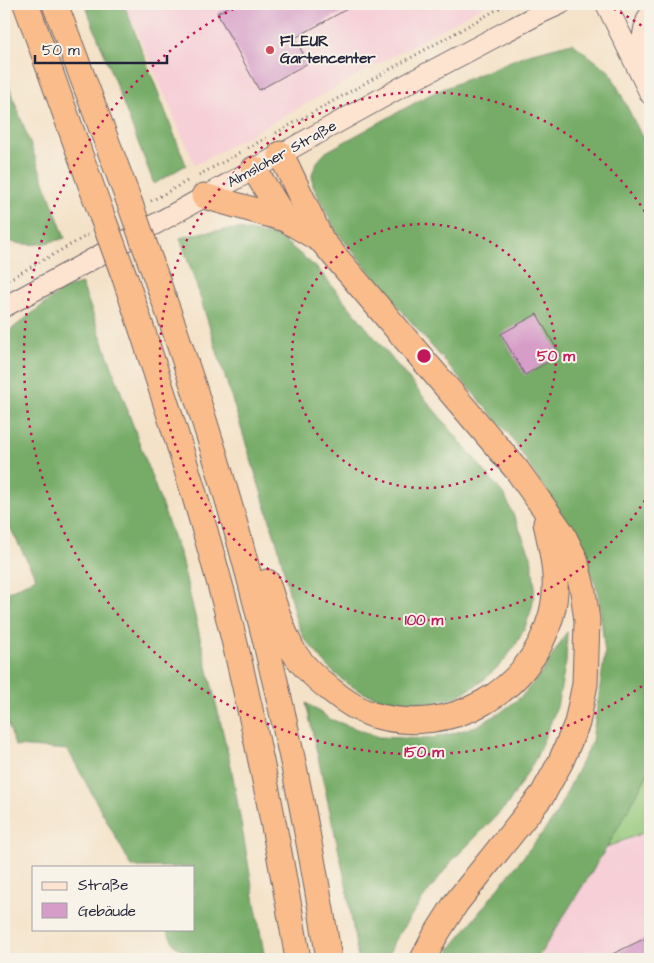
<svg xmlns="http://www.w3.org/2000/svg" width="654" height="963" font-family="'Architects Daughter',sans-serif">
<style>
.built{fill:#f6cfd7}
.green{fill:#93c778;stroke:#5a745a}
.forest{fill:#76ac68;stroke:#4c6752}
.building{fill:#d69dc8}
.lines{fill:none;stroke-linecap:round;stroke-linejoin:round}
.secondary-casing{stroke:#6c656c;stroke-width:22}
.highway-casing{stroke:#6c656c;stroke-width:27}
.path{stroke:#6c656c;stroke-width:3;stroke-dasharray:1 4;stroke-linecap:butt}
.secondary{stroke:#fde4d0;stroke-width:20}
.highway{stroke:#f9bc8a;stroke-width:25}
.highway-bridge-casing{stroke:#6c656c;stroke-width:27;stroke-linecap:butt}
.highway-bridge{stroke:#f9bc8a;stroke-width:25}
.ring{fill:none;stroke:#c2185b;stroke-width:2.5;stroke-dasharray:2.5 5}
.poi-dot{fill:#d1495b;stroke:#f7f3e8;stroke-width:2}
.labels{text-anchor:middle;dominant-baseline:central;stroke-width:4;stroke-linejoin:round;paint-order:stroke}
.poi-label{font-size:15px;font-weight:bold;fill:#22223b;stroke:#f7f3e8;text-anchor:start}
.street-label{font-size:15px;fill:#22223b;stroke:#f7f3e8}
.centre{fill:#c2185b;stroke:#f7f3e8;stroke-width:2.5}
.ring-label{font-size:15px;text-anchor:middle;font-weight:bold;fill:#c2185b;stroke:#f7f3e8;stroke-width:4;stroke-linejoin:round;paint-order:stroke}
</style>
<rect width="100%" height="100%" fill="#f7f3e8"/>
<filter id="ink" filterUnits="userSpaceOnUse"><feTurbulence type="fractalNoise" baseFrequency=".02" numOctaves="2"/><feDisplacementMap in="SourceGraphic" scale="10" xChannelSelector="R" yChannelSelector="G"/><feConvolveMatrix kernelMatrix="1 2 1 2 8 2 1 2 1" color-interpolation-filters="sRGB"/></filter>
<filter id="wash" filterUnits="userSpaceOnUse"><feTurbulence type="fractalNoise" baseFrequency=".0096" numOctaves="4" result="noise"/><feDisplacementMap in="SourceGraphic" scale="20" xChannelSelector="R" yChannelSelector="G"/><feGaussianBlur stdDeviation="1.12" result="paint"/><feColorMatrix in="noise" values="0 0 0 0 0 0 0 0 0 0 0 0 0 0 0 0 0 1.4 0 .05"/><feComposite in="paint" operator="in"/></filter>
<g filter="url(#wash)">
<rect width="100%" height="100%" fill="#f4e2c8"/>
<path class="built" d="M125 4H487L195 165Z
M650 830V959H536L604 848Z"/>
<path class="green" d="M650 770V830L607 847Z"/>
<path class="forest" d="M85 4H124L186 165 154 184Z
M572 43 610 72 650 153V770L607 847 537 959H447L451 948 554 818 592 741 605 653 598 591 582 552 561 514 509 434 421 334 336 231 313 186 312 174 317 162 326 152 431 94 525 55Z
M4 73 65 238C42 245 27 247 4 240Z
M238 229 280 237 319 270 505 496 531 556 535 586 532 608 524 630 515 646 502 663 480 683 456 697 433 703 389 701 364 693 346 683 331 670 304 638 295 617 278 546 196 284 180 238 204 232Z
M82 284 181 558 231 766 265 959H186L188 953 175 946 166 929H194V867H132L68 750 15 746 4 710V594L36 578 4 516V335L65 288Z
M567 632 566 662 557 707 536 758 509 803 451 862 422 900 394 941 388 959H358L346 884 306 703 330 719 378 737 426 739 451 734 476 726 500 713 522 696 542 672Z"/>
<g id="blocks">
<path class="building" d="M234 4H356L295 38 308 63 259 90 217 13Z
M537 314 560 355 525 375 501 334Z
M650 936V959H602Z"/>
</g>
</g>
<g filter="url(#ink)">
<use href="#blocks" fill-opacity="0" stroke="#6c656c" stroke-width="1"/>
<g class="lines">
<g class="secondary-casing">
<path id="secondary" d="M606 4 650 94
M644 71C641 52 640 30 650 13
M4 307 80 266 416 79 539 14 561 4"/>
</g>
<g class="highway-casing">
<path id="highway" d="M26 4 102 216
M55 4 129 201
M281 154 322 241 517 470 562 533 575 559 583 591 587 621 585 684 577 723 561 761 543 794 456 903 435 936 423 959
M254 169 285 219
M204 196 285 219 322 241
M151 263C233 488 292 722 329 959
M125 278C161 387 197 496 226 607 255 723 278 841 298 959
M267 582C274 604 281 628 292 649 301 665 317 679 331 690 343 700 358 710 373 715 450 737 530 693 551 616 560 585 553 554 546 523"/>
</g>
<path class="path" d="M276 133 507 4
M248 148 266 138
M199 175 240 153
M151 201 189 180
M4 282 88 235"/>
<use href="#secondary" class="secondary"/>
<use href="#highway" class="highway"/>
<g class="highway-bridge-casing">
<path id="highway-bridge" d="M129 201 151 263
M102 216 125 278"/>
</g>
<use href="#highway-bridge" class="highway-bridge"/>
</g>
</g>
<g class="ring">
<circle cx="424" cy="356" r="132"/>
<path d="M649 494A264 264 0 1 1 649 218"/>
<path d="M648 682A396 396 0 1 1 241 5M607 5A396 396 0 0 1 648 30"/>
</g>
<circle class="poi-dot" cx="270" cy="50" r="5"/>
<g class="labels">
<g class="poi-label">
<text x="280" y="41">FLEUR<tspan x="280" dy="17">Gartencenter</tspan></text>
</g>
<g class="street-label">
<text transform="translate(282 154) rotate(-29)">Almsloher Straße</text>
</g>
</g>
<circle cx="424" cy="356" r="8" class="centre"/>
<g class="ring-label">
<text x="556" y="361">50 m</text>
<text x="424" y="625">100 m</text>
<text x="424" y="757">150 m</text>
</g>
<rect width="654" height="963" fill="none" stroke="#f7f3e8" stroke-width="20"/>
<rect x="32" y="866" width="162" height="65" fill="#f7f3e8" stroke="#a29fa3"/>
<rect x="42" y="882" width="25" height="8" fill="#fde4d0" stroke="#a29fa3"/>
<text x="78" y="890" font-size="15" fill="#22223b">Straße</text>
<rect x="42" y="903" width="25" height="15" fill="#d69dc8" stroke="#a29fa3"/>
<text x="78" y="916" font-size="15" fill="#22223b">Gebäude</text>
<path d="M35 55v8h132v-8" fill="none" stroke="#22223b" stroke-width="2.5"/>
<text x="42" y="55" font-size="15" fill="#22223b" stroke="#f7f3e8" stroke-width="4" paint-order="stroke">50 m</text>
</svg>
